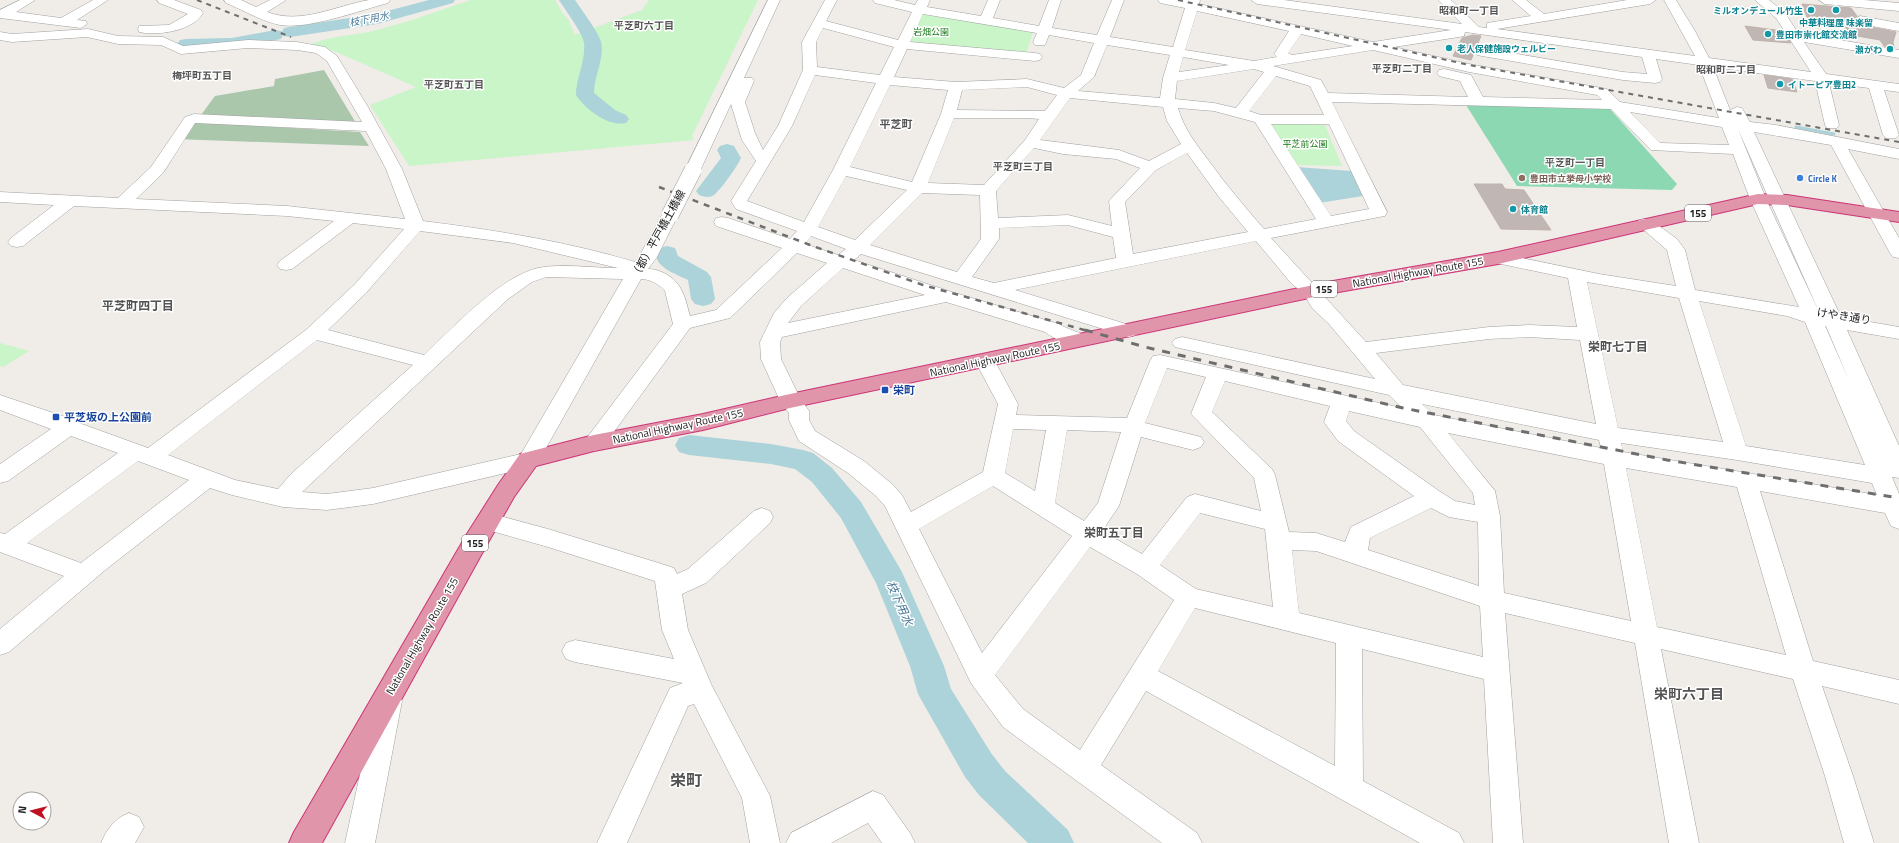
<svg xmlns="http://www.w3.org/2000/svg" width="1899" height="843" font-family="'Titillium Web','Noto Sans JP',sans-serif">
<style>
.cemetery{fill:#aac7ac}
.park{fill:#c9f5c8}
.pitch{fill:#8cd8b3}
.water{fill:#abd3d9}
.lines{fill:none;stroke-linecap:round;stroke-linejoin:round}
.stream{stroke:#abd3d9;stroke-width:3}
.river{fill:#abd3d9;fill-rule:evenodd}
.building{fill:#c0b7b4;stroke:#c0b2aa}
.minor-casing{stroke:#a1a1a1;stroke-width:1}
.highway-casing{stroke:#cd3477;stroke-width:2}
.minor{fill:#fff;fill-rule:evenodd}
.highway{fill:#e095aa;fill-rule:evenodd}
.rail-far2{stroke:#6e6e6e;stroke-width:2;stroke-dasharray:5 5;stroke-linecap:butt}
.rail-far1{stroke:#6e6e6e;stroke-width:2.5;stroke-dasharray:6 6;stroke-linecap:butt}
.rail{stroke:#6e6e6e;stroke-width:3;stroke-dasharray:8 8;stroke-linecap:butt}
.minor-bridge-casing{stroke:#a1a1a1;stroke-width:18;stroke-linecap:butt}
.minor-bridge{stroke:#fff;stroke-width:17}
.culture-dot{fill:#0f9aa8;stroke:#fff;stroke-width:1.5}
.education-dot{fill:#8d6e63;stroke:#fff;stroke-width:1.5}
.shop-dot{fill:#3f7fe0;stroke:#fff;stroke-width:1.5}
.transit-dot{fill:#1a4fb4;stroke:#fff;stroke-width:1.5}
.labels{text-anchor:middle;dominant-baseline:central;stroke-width:3;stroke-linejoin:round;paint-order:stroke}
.far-culture-label{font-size:9px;font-weight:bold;fill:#0d838f;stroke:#fff;text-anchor:start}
.far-park-label{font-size:9px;fill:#167715;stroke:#fff}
.far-education-label{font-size:9px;font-weight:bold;fill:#785e54;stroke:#fff;text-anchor:start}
.far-shop-label{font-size:9px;font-weight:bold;fill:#366cbe;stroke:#fff;text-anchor:start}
.far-neighbourhood-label{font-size:10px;font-weight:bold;fill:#535353;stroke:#fff}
.far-water-label{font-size:10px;font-style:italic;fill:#4c7a99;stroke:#fff}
.shield{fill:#fff;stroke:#636363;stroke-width:1}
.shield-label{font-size:10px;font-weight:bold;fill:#202020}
.far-quarter-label{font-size:11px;font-weight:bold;fill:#535353;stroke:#fff}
.street-label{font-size:11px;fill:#202020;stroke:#fff}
.transit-label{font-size:11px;font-weight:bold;fill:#164399;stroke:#fff;text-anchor:start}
.neighbourhood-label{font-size:12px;font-weight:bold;fill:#535353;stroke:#fff}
.water-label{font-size:12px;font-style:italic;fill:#4c7a99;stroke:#fff}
.near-neighbourhood-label{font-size:14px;font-weight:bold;fill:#535353;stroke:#fff}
.near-quarter-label{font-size:16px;font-weight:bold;fill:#535353;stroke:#fff}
</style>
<rect width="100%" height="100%" fill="#f0ece7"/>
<path class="cemetery" d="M324 70 356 123 201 115 215 96 274 86 275 79Z
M193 122 360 132 369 146 175 139Z"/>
<path class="park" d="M471 0H555L563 14 568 19 575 35 642 10 649 0H758L692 136 694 140 409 166 370 105 416 87 334 51 305 47C332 34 350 37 377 30 409 22 440 10 471 0Z
M920 14 1033 32 1026 54 906 44Z
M1264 122 1325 125 1342 166 1294 165Z
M0 343 29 351 3 367 0 366Z"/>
<path class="pitch" d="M1466 105 1610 109 1677 184 1672 190 1517 186Z"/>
<path class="water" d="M1296 167 1352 171 1363 196 1319 203Z"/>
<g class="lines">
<path class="stream" d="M1796 127 1834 134"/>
<path class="river" d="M429 0H455L453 3 377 24 290 37 284 36 282 32 284 28 290 27 376 14Z
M559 0H575C581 9 599 33 601 42 605 56 594 77 594 93L615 110 626 115 629 119 626 123C608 127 585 109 576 95 576 78 586 60 584 43 584 35 564 8 559 0Z
M275 30 281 31 283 35 281 39 232 48 186 49 180 48 177 44 180 40 186 39 232 38Z
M727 144 734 146 741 158C736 168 723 187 714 195 710 198 704 197 699 195L696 191 721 158 717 150 720 146Z
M667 246 675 248 678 256 707 272 711 277 715 299 711 304 703 306 695 304 691 299 688 280C676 274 648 265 659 248Z
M689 435 771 444 803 450 813 453 832 468 861 502 902 572 944 666 951 689 991 753 1005 771 1068 830 1074 843H1028L979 795 965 777 918 694 910 666 876 583 841 518 812 482 795 469 771 464 689 455 679 452 675 445 679 438Z"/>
</g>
<path class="building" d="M1802 4 1851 8 1857 16 1853 20 1855 24 1896 32 1893 42 1894 48 1884 46 1880 40 1846 34 1843 24 1807 17Z
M1745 26 1783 31 1791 43 1753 40Z
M1473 35 1481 36 1471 60 1453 56 1462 38Z
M1764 75 1792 79 1797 92 1768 88Z
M1474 184H1502L1505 189 1524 190 1551 230 1501 229Z"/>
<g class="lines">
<g class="minor-casing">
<path id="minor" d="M20 0H35L16 12 61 18 93 0H108L77 20 86 21 87 24 81 28 0 18V10Z
M157 0H174L201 10 203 13C193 31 158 36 139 32L138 29 139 26 169 25 188 14 159 3Z
M224 0H241L256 7 270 0H286L267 12C301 25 335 6 369 0 375 0 383 0 390 0L388 3C361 10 307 30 280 25 261 21 243 10 226 3Z
M768 0H780L744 78H752L754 81 745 102 755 133 763 150 778 126 803 70 802 42 825 0H837L826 21 898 40 912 12 875 3 873 0H894L915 5 918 0H930L927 7 981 16 988 0H1000L993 18 1039 26 1049 0H1061L1052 28 1097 35 1112 0H1124L1110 37 1173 47 1185 8 1160 3 1158 0H1200L1199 4 1373 42 1451 30 1257 4 1251 0H1284L1462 24 1438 0H1451L1479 27 1487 28V23L1531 16 1512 0H1526L1544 14 1627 0H1656L1650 4 1497 29 1695 56 1664 0H1676L1695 31 1709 58 1811 72 1776 18 1755 0H1769L1785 13 1798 33 1899 50V58L1804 42 1826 74 1899 84V92L1884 90 1899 135 1896 138H1886L1883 135 1869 88 1829 83 1839 125 1837 128H1827L1825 125 1815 81 1713 67 1730 110 1737 107 1742 108 1750 122 1776 125 1899 149V159L1848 149 1899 238V258L1893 257 1890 253 1831 145 1754 132 1841 317 1899 327V339L1847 330 1899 446V478L1892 477 1899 494V529L1891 526 1885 513 1760 491 1813 661 1899 680V704L1822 686 1853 776 1874 843H1844L1825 776 1793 679 1661 649 1699 843H1669L1635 643 1505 613 1523 843H1493L1484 679 1362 649 1363 781 1459 833 1464 843H1420L1146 691 1101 765 1197 833 1202 843H1162L1003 727 971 683 885 506 876 496 848 473 799 441 789 420V413L780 401 761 359 760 342 774 313 787 298 827 263 797 253 730 318 690 328 602 448 594 451 586 448 583 443 673 324 665 291C659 284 650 279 641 279L536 466 373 504 327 510 283 507 232 495 210 488 104 571 9 652 0 655V629L64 576 0 552V533L5 534 118 453 71 436 8 481 0 483V464L51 429 0 410V395L77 421 79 423 148 448 307 329 354 285 404 229 353 223 292 269 286 270 280 269 277 265 280 261 334 221 287 216 74 206 23 246 17 247 11 246 8 242 11 238 54 205 0 202V192L118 198 151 167 185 117 194 114 362 122 327 61 316 53 297 50 248 48 181 54 161 45 118 44 87 37 12 42 0 40V32L12 34 88 29 118 36 163 37 183 46 248 40 297 42 325 47 337 56 368 107 402 169 423 221C494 230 565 241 635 262L640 255 664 211 670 210 676 211 678 215 657 257 648 269C655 269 660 271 666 274 683 284 685 298 690 316L716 310 782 248 716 226 714 222 716 218 722 217 728 218 790 239 797 231 736 209 731 201 756 161 742 140 731 104 699 173H687L685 170ZM1197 11 1289 31 1274 54 1277 57 1254 61 1185 50ZM923 14 1037 33 1033 42 1035 45H1045L1049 35 1094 43 1081 75 1064 88 1027 79 956 82 894 77 907 49 1035 61 1040 60 1042 57 1040 54 1035 53 910 42ZM823 28 894 47 880 75 817 67 816 42ZM1465 32 1642 57 1647 74 1623 72 1482 48 1477 49 1475 52 1477 55 1482 56 1623 80 1655 83 1660 82 1662 79 1656 59 1699 65 1719 118 1620 102 1607 89 1602 88 1469 64 1394 47 1459 37 1464 36ZM1301 34 1353 46 1292 55 1288 53ZM1107 45 1170 55 1163 78 1160 98 1078 91 1094 77ZM1373 50 1469 72 1597 95 1602 100 1483 97 1471 75 1444 69 1439 70 1437 73 1439 76 1460 81 1468 97 1328 93 1321 80 1273 66ZM1183 57 1229 65 1179 72ZM1254 69 1264 72 1236 108 1214 103 1175 99 1177 81ZM815 75 876 83 833 170 804 222 747 201 792 126ZM1276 76 1310 86 1324 115H1261L1249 111ZM890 85 948 90 941 114 912 182 850 167ZM1027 87 1057 95 1045 111 957 110 962 90ZM1070 98 1163 107 1167 121 1181 144 1149 161 1119 150 1040 140ZM1332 102 1611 109 1651 150 1733 154 1750 199 1799 307 1695 290 1685 250 1677 239 1651 220 1645 219 1639 220 1637 224 1667 250 1676 286 1599 274 1498 253 1492 254 1489 258 1492 262 1568 278 1577 327 1529 325 1489 327 1366 342 1271 238 1379 217 1385 216 1387 212ZM1178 108 1214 111 1255 122 1316 219 1264 229C1245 207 1226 185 1209 161 1196 144 1184 129 1178 108ZM1630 112 1722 127 1729 145 1660 143ZM954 118H1028L1039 119 1025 140 984 185 928 183ZM195 123 366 131 386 169 405 219 287 206 136 199 163 173ZM1271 124H1329L1369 209 1331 216ZM1738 129 1820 314 1766 199ZM1034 148 1063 154 1116 159 1140 168 1109 201 1112 226 1068 215 998 218 996 191ZM1187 153 1219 197 1248 232 1133 254 1125 202 1156 170ZM846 176 907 190 855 240 818 227ZM922 193 980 195 981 239 957 272 870 245ZM1068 225 1113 237 1116 258 994 283 972 277 999 239V228ZM420 231 513 243 618 268C594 268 567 264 544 267 505 271 453 328 424 355L328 330 366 293ZM811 236 846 249 838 255 805 244ZM1256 241 1291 283 1304 294 1312 308 1329 324 1375 379 1182 337 1175 339 1172 343 1175 347 1389 395 1402 408 1160 355 1153 356 1150 361 1127 418 1016 415 1018 404 992 356 985 355 978 356 975 361 998 404 983 472 911 512 902 495 892 484 864 461 815 431 809 420V411L800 398 781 359 780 342 782 337 946 302 1045 332C1056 340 1072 348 1085 344L1088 340C1082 331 1067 330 1059 324L952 292 854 260 861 254 1129 337 1136 335 1139 331 1136 327 1015 290ZM843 268 925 295 788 323 801 306ZM546 277 623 279 521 454 373 488 327 494 302 492 508 299 532 282ZM1587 282 1679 298 1723 442 1618 428ZM1699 301 1787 316 1805 322 1865 465 1746 446ZM1825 326H1826L1849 380ZM1529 337 1580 340 1596 424 1403 385 1376 353 1489 339ZM317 340 413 365 291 474 278 489 235 480 168 455ZM1167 368 1206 377 1191 414 1254 478 1261 511 1195 494 1187 497 1142 554 1102 531 1119 506 1141 437 1193 450 1201 447 1204 442 1201 437 1145 423ZM1225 381 1330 406 1324 422 1338 441 1414 496 1351 527 1345 542 1316 533 1289 532 1275 475 1272 469 1212 412ZM1422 404 1599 440 1601 448 1434 415ZM1349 411 1420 427 1473 493 1475 505 1455 501 1439 491 1354 431 1346 421ZM1013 429 1046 430 1035 491 1005 473ZM1067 430 1121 432 1098 503 1084 521 1055 503ZM1448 433 1604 464 1631 621 1504 593 1500 516 1495 491ZM1621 443 1737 460 1872 483 1877 495 1623 452ZM138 461 189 480 81 563 27 543ZM1626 468 1737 487 1786 655 1657 627ZM993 486 1072 536 982 653 919 529ZM1431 508 1449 517 1478 522 1479 586 1368 550 1370 538ZM1200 513 1265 529 1273 607 1196 589 1160 565ZM1090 547 1137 574 1174 600 1080 750 1023 709 995 675ZM1292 550 1316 551 1480 606 1483 657 1299 613ZM1195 608 1336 643 1335 766 1158 671Z
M1819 0H1864L1899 3V11L1825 4Z
M1860 16 1899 23V31L1855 23 1854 20Z
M762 508 770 511 773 517 770 523 706 583 682 594 688 630 712 686 770 796 780 843H750L742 798 694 704 688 706 627 843H597L670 688 683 683 575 662 566 659 562 651 566 643 575 640 674 659 662 630 655 581 548 547 481 528 477 522 481 516 489 513 548 529 665 565 674 568 677 574 688 569 754 511Z
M389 689 398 693 402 701 375 843H345L376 701 380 693Z
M873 791 883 795 910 833 915 843H882L868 823 831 843H786L791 833Z
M129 813 139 817 144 827 135 843H101C107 829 115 818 129 813Z"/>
</g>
<g class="highway-casing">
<path id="highway" d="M1758 194 1787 195 1899 212V222L1787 205 1758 204 1498 264 1333 293 790 408 703 430 594 451 536 466 514 497 485 548 322 843H289L294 832 467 534 498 485 520 454 594 435 703 414 790 394 1333 281 1498 252Z"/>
</g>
<use href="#minor" class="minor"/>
<use href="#highway" class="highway"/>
<path class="rail-far2" d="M197 0 291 37
M1178 0 1469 65 1899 142"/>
<path class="rail-far1" d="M659 187 810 245 923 285 1088 331"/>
<path class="rail" d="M1085 330 1145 347 1403 408 1667 460 1899 498"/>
<g class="minor-bridge-casing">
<path id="minor-bridge" d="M670 215 693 170"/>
</g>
<use href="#minor-bridge" class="minor-bridge"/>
</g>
<g class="culture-dot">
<circle cx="1811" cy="10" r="4"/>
<circle cx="1836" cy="10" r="4"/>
<circle cx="1768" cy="34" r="4"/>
<circle cx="1449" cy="48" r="4"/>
<circle cx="1890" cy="49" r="4"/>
<circle cx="1780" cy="84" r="4"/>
<circle cx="1513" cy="209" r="4"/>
</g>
<circle class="education-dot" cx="1522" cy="178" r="4"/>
<circle class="shop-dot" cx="1800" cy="178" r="4"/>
<g class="transit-dot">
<rect x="881" y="386" width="8" height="8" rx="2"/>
<rect x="52" y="413" width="8" height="8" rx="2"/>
</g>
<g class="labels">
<g class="far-culture-label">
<text x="1803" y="10" text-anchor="end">ミルオンデュール竹生</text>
<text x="1836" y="22" text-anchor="middle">中華料理屋 味楽留</text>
<text x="1776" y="34">豊田市崇化館交流館</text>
<text x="1457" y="48">老人保健施設ウェルビー</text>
<text x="1882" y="49" text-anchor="end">瀬がわ</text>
<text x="1788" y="84">イトーピア豊田2</text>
<text x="1521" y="209">体育館</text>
</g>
<g class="far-park-label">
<text x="931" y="31">岩畑公園</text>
<text x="1305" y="143">平芝前公園</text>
</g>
<g class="far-education-label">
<text x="1530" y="178">豊田市立挙母小学校</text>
</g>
<g class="far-shop-label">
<text x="1808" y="178">Circle K</text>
</g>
<g class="far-neighbourhood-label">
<text x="1469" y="10">昭和町一丁目</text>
<text x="644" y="25">平芝町六丁目</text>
<text x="1402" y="68">平芝町二丁目</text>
<text x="1726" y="69">昭和町二丁目</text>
<text x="202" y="75">梅坪町五丁目</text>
<text x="454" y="84">平芝町五丁目</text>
<text x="1575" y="162">平芝町一丁目</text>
<text x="1023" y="166">平芝町三丁目</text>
</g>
<g class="far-water-label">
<text transform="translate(369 19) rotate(-11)">枝下用水</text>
</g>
<g class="shield">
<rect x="1685" y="205" width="26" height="16" rx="3"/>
<rect x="1311" y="281" width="26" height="16" rx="3"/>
<rect x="462" y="535" width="26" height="16" rx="3"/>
</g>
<g class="shield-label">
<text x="1698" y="213">155</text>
<text x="1324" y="289">155</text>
<text x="475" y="543">155</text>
</g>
<g class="far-quarter-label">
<text x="896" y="124">平芝町</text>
</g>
<g class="street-label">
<text transform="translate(658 234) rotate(-61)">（都）平戸橋土橋線</text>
<text transform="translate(1418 272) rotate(-10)">National Highway Route 155</text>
<text transform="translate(1844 316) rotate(9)">けやき通り</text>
<text transform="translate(995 359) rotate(-12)">National Highway Route 155</text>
<text transform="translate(678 426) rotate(-12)">National Highway Route 155</text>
<text transform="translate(422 636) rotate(-60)">National Highway Route 155</text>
</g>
<g class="transit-label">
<text x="893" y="390">栄町</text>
<text x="64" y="417">平芝坂の上公園前</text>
</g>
<g class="neighbourhood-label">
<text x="138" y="305">平芝町四丁目</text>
<text x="1618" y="346">栄町七丁目</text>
<text x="1114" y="532">栄町五丁目</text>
</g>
<g class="water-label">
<text transform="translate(900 603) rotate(66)">枝下用水</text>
</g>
<g class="near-neighbourhood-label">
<text x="1689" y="693">栄町六丁目</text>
</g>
<g class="near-quarter-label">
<text x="686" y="780">栄町</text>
</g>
</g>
<g transform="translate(32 811) rotate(277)"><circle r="19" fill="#ffffff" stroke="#a6a6a6"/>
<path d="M0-3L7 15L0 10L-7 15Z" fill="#bf1021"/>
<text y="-6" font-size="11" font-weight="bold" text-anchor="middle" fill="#202020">N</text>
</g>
</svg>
